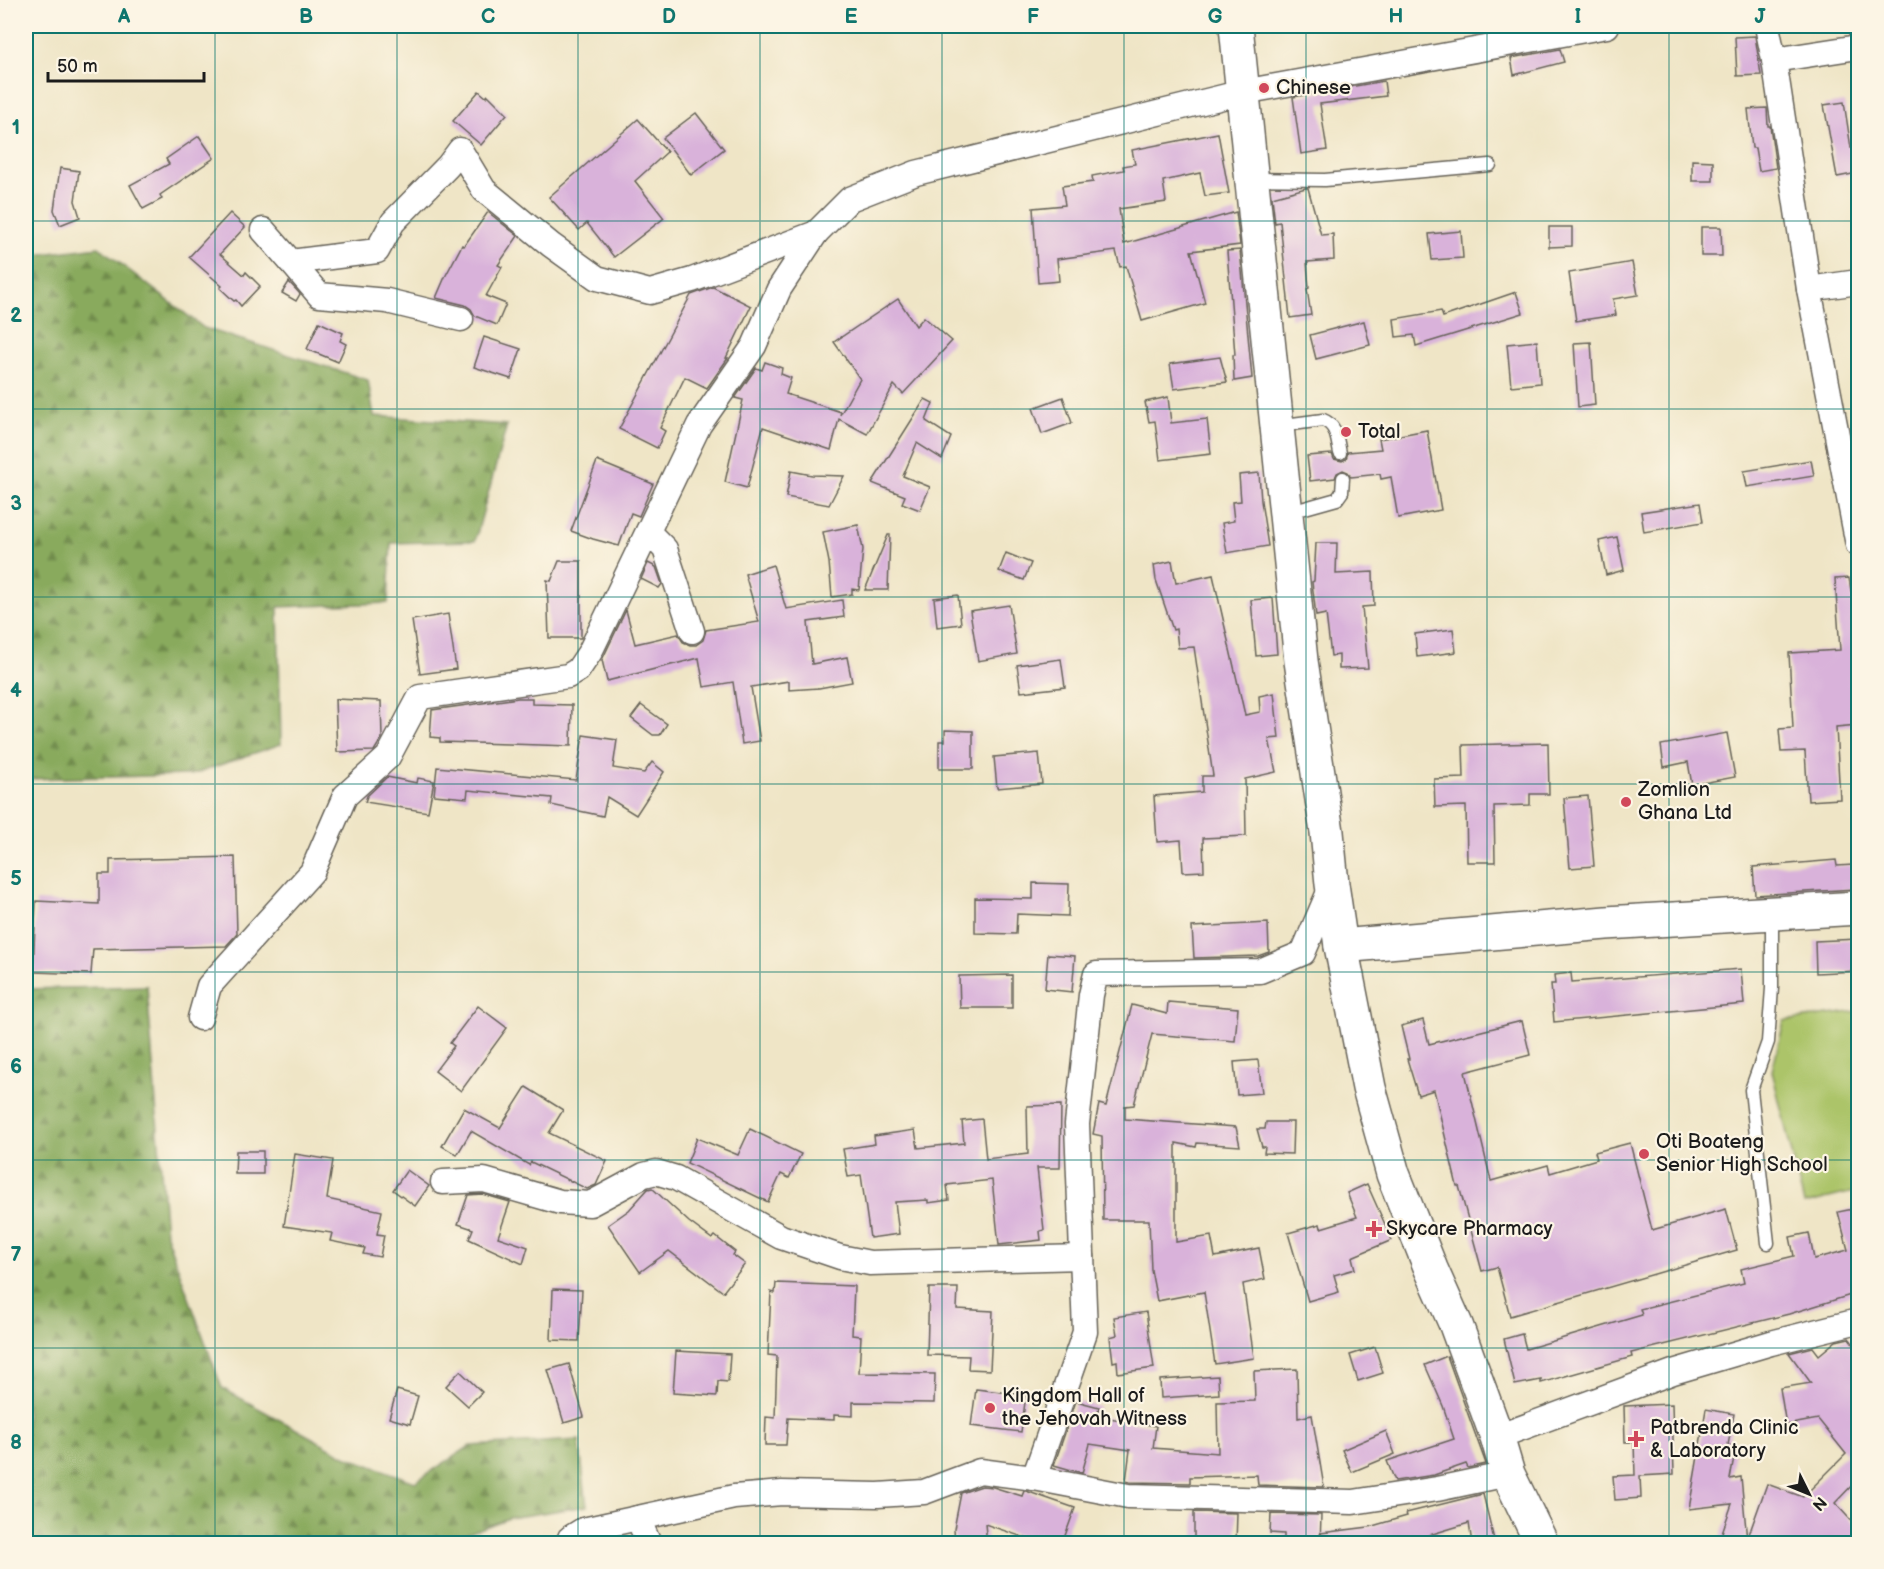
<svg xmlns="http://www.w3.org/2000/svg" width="1884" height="1569" font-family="'Balsamiq Sans',sans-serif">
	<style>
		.forest { fill: url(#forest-firs); stroke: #52633c; stroke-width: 1.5 }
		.park { fill: #acc469; stroke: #647042; stroke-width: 1.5 }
		.building { fill: #d9b2da }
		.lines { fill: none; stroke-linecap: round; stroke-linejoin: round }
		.service-casing { stroke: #666258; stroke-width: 15 }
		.minor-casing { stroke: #666258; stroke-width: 27 }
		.primary-casing { stroke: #666258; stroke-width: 36 }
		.service { stroke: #fff; stroke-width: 12 }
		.minor { stroke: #fff; stroke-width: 24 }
		.primary { stroke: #fff; stroke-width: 33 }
		.grid { fill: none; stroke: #0f766e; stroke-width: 1.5; stroke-opacity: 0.55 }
		.poi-dot { fill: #d1495b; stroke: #fcf5e5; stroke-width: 2 }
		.labels { text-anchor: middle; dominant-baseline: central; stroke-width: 4.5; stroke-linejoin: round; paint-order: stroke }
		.poi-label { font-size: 20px; fill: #1c1c1c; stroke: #fcf5e5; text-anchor: start }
		.neatline { fill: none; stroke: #0f766e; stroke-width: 2 }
		.grid-label { font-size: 20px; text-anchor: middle; font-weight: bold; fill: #0f766e }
	</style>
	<defs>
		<pattern id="forest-firs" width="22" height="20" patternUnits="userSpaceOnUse" patternTransform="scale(1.5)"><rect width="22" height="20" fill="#89aa5d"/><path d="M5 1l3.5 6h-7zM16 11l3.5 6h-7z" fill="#6f8a4c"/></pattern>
	</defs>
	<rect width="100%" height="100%" fill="#fcf5e5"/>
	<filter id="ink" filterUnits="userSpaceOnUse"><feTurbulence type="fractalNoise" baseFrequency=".0167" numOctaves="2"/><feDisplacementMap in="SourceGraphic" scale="12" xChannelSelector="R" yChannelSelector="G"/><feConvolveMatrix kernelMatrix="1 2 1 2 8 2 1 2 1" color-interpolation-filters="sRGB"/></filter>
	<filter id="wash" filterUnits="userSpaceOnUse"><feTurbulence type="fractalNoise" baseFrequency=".008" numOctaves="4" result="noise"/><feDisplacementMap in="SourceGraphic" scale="24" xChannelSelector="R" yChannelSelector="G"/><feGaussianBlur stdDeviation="1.35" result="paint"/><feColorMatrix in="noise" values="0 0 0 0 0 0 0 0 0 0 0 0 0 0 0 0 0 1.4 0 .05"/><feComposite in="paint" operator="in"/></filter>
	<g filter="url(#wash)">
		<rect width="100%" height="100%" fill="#efe5c6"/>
		<!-- forest -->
		<g class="forest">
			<polygon points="99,247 204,328 368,380 374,416 507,425 475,541 391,543 388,603 278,607 281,744 191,775 26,779 26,256"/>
			<polygon points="147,986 166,1235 222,1388 345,1456 415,1482 470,1446 579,1440 587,1506 509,1518 442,1543 26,1543 26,989"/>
		</g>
		<!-- park -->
		<polygon class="park" points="1858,1011 1858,1191 1804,1204 1772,1071 1784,1021"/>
		<g id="blocks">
			<!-- building -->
			<g class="building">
				<polygon points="1755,36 1761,75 1737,76 1735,37"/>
				<polygon points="1560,49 1564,62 1514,75 1511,58"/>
				<polygon points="1384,81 1386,96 1320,104 1327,150 1301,154 1293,97"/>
				<polygon points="479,91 486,97 488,95 507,114 481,145 453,121"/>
				<polygon points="1844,102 1851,148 1858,146 1858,173 1837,177 1824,105"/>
				<polygon points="1767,108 1768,126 1770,126 1776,168 1759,171 1755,148 1752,148 1748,109"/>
				<polygon points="696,113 724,149 691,175 663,138"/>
				<polygon points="638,119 667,152 635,181 664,218 614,257 587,223 579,230 549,197"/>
				<polygon points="1218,133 1229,193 1205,196 1200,173 1163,181 1166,202 1119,209 1124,244 1236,212 1240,245 1191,251 1205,303 1142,321 1126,266 1120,267 1116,251 1057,259 1059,281 1038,283 1033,208 1065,205 1062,186 1093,182 1092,176 1124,170 1123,166 1135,164 1132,150"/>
				<polygon points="199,136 214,158 160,195 162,199 143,209 130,185 169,164 166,159"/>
				<polygon points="1692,160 1713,161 1713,181 1692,181"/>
				<polygon points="60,168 79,171 75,201 80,217 60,225 54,210"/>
				<polygon points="1306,188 1308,188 1321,235 1333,234 1334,260 1307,262 1309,288 1307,289 1311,315 1290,318 1280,222 1275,223 1272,197"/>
				<polygon points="488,212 518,236 498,265 502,267 486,296 506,304 497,325 475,316 471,309 465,305 436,298 445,277 462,245 464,246"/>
				<polygon points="230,213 245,227 220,254 244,275 246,272 260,286 241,306 236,300 234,301 220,288 222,286 189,257"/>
				<polygon points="1549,227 1572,227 1572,246 1549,247"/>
				<polygon points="1701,227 1721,227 1722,256 1701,256"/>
				<polygon points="1461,231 1463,258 1432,260 1429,234"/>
				<polygon points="1240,250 1252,378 1234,381 1233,355 1235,355 1227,251"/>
				<polygon points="1632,262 1638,295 1613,299 1616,315 1576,321 1569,273"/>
				<polygon points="289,282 300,294 296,301 282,293"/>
				<polygon points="713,287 751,306 726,358 728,358 707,388 685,377 660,428 665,431 657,448 619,429 691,295"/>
				<polygon points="1516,292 1523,313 1416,346 1414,335 1396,337 1394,319 1441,311 1443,317"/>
				<polygon points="898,299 916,326 924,317 952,341 903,394 894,385 867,434 839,419 831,450 763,427 747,488 725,482 743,400 735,398 756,368 762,370 765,362 782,368 781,374 791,378 786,394 841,412 840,415 860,379 834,342"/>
				<polygon points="1364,321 1370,345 1316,359 1310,335"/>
				<polygon points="319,322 343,333 340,341 346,344 338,362 307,349"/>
				<polygon points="484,337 521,349 511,379 474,367"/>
				<polygon points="1537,341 1540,383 1511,386 1507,344"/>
				<polygon points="1591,342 1595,405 1578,407 1574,343"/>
				<polygon points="1220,357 1227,382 1174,389 1170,364"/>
				<polygon points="1063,397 1072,423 1042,434 1033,408"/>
				<polygon points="1168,397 1171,423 1207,419 1211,454 1160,460 1155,421 1149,422 1145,402"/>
				<polygon points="925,399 933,403 926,421 951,437 942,459 917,443 903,476 930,487 920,510 902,503 905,496 872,483"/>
				<polygon points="1427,430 1441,510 1398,518 1391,477 1381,479 1380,474 1351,477 1348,472 1343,470 1337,473 1335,478 1310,481 1307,456 1332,454 1334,459 1342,461 1346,459 1348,452 1381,449 1379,439"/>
				<polygon points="1811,460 1814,476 1747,487 1744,471"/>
				<polygon points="597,461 653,484 639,516 631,513 619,546 593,539 571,531"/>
				<polygon points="791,471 812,475 844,476 829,505 786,497"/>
				<polygon points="1259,473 1261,501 1268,546 1227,553 1222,523 1234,521 1232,502 1241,501 1239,475"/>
				<polygon points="1700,503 1703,522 1644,532 1641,512"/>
				<polygon points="858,525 863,549 859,590 852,589 852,594 832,597 829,562 823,532"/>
				<polygon points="888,535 890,535 888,590 865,590"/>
				<polygon points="1617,537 1624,570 1606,575 1599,541"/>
				<polygon points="1316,543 1337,543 1336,574 1373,572 1374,606 1362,607 1368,668 1339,669 1339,655 1331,656 1326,614 1316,616 1312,582 1314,581"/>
				<polygon points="1006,553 1031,563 1024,580 999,571"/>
				<polygon points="559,561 581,561 581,638 549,638 547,580 551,581"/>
				<polygon points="1172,561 1176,583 1213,575 1245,715 1260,712 1259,696 1274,693 1279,738 1269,739 1276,772 1245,779 1246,836 1203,838 1204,871 1183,872 1181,840 1157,842 1154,796 1202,792 1202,776 1213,776 1194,647 1178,648 1176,629 1173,630 1156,580 1154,565"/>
				<polygon points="648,563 656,567 662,584 659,588 641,579"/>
				<polygon points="773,565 786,609 842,600 844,617 808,622 812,664 847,657 852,682 819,688 789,690 789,681 751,687 760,741 742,744 733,682 704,687 699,658 607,681 602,660 626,610 635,644 678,634 683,642 690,645 696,645 703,640 706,630 759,622 745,574"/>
				<polygon points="1849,578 1851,591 1853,591 1857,652 1858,725 1836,727 1840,799 1808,801 1805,751 1781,752 1779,729 1793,728 1789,653 1840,650 1835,579"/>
				<polygon points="958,595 961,624 937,627 934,598"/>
				<polygon points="1273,598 1277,654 1256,656 1251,600"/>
				<polygon points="1009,605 1017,654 978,661 970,611"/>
				<polygon points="448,614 456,669 420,674 412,620"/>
				<polygon points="1453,629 1456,652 1417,657 1415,634"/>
				<polygon points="1061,659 1065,687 1021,692 1017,665"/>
				<polygon points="518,698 532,698 532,704 572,705 571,746 440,742 440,738 430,737 432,710"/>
				<polygon points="335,699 381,701 382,738 374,751 337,752"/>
				<polygon points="641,705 667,724 660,735 653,735 631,718"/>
				<polygon points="945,730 973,731 973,769 939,769 939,741 945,741"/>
				<polygon points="1727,733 1735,777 1692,785 1688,762 1664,767 1661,745"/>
				<polygon points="583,735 617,740 613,768 644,773 652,762 664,772 636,815 607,797 603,816 551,805 552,798 468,790 467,798 434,795 437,767 576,780"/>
				<polygon points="1548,743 1549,794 1530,794 1530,805 1494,806 1495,862 1467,862 1466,806 1435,807 1434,779 1464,778 1463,745"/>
				<polygon points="1039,753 1042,784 997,788 994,757"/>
				<polygon points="387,777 417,783 418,778 434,781 428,812 365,802 367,796"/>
				<polygon points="1588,796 1594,866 1570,868 1564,798"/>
				<polygon points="235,857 237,934 226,946 93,949 91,974 33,972 36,901 99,904 99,874 110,874 110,860"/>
				<polygon points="1836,860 1837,866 1853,865 1855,889 1755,895 1753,867"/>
				<polygon points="1033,883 1069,884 1068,916 1017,914 1016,934 975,933 975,898 1033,899"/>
				<polygon points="1268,923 1269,952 1258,956 1194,958 1192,927"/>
				<polygon points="1858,939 1858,971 1816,973 1815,941"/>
				<polygon points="1048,954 1075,956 1072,992 1045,989"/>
				<polygon points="1741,969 1744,1004 1554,1022 1551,984 1555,984 1554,975 1571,973 1572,982"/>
				<polygon points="1012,975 1012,1008 960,1008 959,976"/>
				<polygon points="1168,1002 1238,1008 1235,1041 1152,1034 1134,1105 1125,1106 1125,1119 1236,1127 1240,1146 1197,1143 1196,1147 1176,1143 1176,1242 1211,1236 1215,1257 1259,1248 1265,1279 1243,1284 1254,1358 1215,1364 1204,1292 1157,1301 1151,1270 1149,1220 1103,1220 1102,1136 1093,1134 1099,1104 1106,1106 1132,1005 1167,1014"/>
				<polygon points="478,1006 507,1028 461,1091 435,1071 454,1046 450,1043"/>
				<polygon points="1423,1020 1429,1044 1522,1021 1530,1055 1465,1072 1491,1181 1548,1165 1550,1173 1597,1159 1595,1152 1630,1143 1652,1230 1726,1209 1737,1250 1510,1316 1497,1267 1482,1271 1459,1186 1457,1186 1434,1090 1418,1095 1407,1059 1409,1059 1401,1026"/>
				<polygon points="1258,1060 1262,1093 1237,1095 1234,1062"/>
				<polygon points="526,1087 563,1110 549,1133 607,1161 596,1185 587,1189 531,1162 529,1165 471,1131 457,1155 442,1146 464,1108 500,1128"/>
				<polygon points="1061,1105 1060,1168 1037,1168 1044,1230 1040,1231 1041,1240 999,1245 992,1180 947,1185 949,1200 928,1203 928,1200 895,1202 899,1234 870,1238 861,1175 848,1177 843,1149 875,1144 874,1136 915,1130 918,1148 964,1143 962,1121 982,1119 986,1159 1028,1154 1027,1106"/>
				<polygon points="1266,1122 1293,1122 1292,1154 1264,1153 1265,1147 1262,1147 1257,1129 1265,1129"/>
				<polygon points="750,1129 801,1154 789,1178 781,1174 768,1202 687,1163 697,1138 738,1155"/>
				<polygon points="236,1151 263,1151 263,1174 235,1174"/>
				<polygon points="295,1154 333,1160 327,1199 382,1211 377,1234 384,1235 380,1257 363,1254 365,1248 330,1241 332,1233 284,1226"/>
				<polygon points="407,1170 429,1186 415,1206 393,1190"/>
				<polygon points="1367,1184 1392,1240 1352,1257 1355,1269 1334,1275 1339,1292 1308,1301 1288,1233 1320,1224 1321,1228 1357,1217 1347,1193"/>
				<polygon points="652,1188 689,1222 712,1239 715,1236 735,1252 733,1255 745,1264 723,1292 669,1251 640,1272 608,1225 629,1210 648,1189"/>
				<polygon points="482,1194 510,1202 498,1237 528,1247 523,1264 469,1239 473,1229 458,1224 468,1195"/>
				<polygon points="1858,1208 1858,1285 1852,1287 1854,1294 1789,1314 1631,1353 1632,1357 1541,1383 1541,1380 1515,1385 1504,1339 1522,1334 1526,1349 1642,1315 1640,1309 1744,1283 1741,1269 1794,1256 1790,1237 1809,1233 1814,1259 1848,1250 1838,1212"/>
				<polygon points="776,1283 854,1286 852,1335 861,1336 859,1373 935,1374 934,1403 853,1402 853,1416 834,1415 834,1420 788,1418 786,1445 765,1445 766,1417 775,1418 777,1356 768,1355 771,1292 775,1293"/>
				<polygon points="929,1288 958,1288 957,1309 993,1311 990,1370 968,1369 969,1356 927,1355"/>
				<polygon points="553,1289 582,1290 579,1341 551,1340"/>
				<polygon points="1146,1312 1154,1368 1118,1373 1117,1361 1113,1362 1110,1337 1117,1335 1114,1317"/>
				<polygon points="1849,1338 1858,1350 1858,1479 1835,1503 1858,1528 1858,1544 1718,1544 1732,1504 1689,1509 1706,1409 1734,1414 1728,1445 1736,1446 1730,1479 1741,1477 1747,1540 1767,1484 1803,1497 1846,1454 1818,1419 1786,1425 1780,1388 1811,1383 1789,1353 1813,1347 1819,1355 1836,1341"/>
				<polygon points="1375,1347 1383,1373 1358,1381 1350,1355"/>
				<polygon points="676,1351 730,1354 728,1382 718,1381 717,1396 673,1393"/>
				<polygon points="1447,1356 1486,1464 1468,1468 1466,1464 1434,1475 1395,1481 1387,1461 1454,1439 1443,1406 1425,1365"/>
				<polygon points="569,1364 584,1417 564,1423 548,1370"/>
				<polygon points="1297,1369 1298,1418 1312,1415 1324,1487 1258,1485 1257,1475 1190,1477 1190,1483 1130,1482 1126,1481 1130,1450 1090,1444 1082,1473 1054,1465 1076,1401 1099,1407 1097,1416 1156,1426 1153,1448 1218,1453 1217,1402 1255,1401 1254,1371"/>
				<polygon points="460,1371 482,1392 468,1406 446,1386"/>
				<polygon points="1218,1376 1219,1394 1161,1398 1160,1380"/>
				<polygon points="976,1389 1026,1395 1021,1432 971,1426"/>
				<polygon points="397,1390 418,1396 410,1424 389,1418"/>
				<polygon points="1672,1404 1674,1474 1640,1476 1641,1498 1615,1500 1613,1476 1635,1475 1634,1442 1625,1442 1624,1406"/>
				<polygon points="1386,1431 1395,1454 1352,1472 1342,1450"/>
				<polygon points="982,1486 993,1487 1022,1496 1024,1491 1026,1491 1075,1508 1062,1544 1043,1544 985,1524 987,1544 955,1544 954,1529 961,1493"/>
				<polygon points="1483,1494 1495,1544 1472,1544 1469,1523 1416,1539 1418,1544 1322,1544 1321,1533 1369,1527 1407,1516 1406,1513"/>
				<polygon points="1194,1512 1237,1513 1236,1544 1194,1544"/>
				<polygon points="1271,1514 1321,1515 1320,1544 1284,1544 1284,1534 1270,1533"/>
			</g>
		</g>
	</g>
	<g filter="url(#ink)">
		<use href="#blocks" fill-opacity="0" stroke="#666258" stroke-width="1.5"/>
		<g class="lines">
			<defs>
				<g id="service">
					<polyline points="1253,179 1325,180 1490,165"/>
					<path d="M1277,426L1323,420C1337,425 1337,440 1340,453"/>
					<polyline points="1287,513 1337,499 1342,492 1343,478"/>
					<polyline points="1768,1243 1751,1090 1768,1042 1772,988 1772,914"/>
				</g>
				<g id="minor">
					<polyline points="1767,26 1774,60 1809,289 1858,545"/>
					<polyline points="1774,60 1858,47"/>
					<polyline points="263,230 291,262 377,251 393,222 448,166 460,150 484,190 551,245 597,278 650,292 692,280 816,233"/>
					<polyline points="291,262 319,295 387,301 461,319"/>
					<polyline points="1809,289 1858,282"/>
					<polyline points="648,532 665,549 692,631"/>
					<polyline points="200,1018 209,986 312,872 345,796 388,757 420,697 568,676 578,670 590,652 699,425 754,346 779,289 816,233 850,199 916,173 1243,92 1607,26"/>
					<polyline points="443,1182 484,1180 560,1202 590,1204 644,1175 656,1172 676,1178 781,1237 840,1257 870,1263 1082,1257"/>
					<polyline points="1497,1437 1673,1372 1771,1343 1858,1321"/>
					<polyline points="1034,1478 1085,1332 1077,1124 1091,995 1096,974 1260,971 1303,953 1332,885"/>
					<polyline points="638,1518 649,1544"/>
					<polyline points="568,1544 570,1538 583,1530 734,1497 782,1493 878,1495 924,1492 980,1471 1034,1478 1128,1496 1353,1502 1437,1489 1508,1474"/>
				</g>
				<g id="primary">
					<polyline points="1236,26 1301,661 1327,832 1332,884 1341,946 1369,1088 1393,1174 1431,1269 1456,1325 1497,1437 1508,1474 1542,1544"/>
					<polyline points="1341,946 1606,923 1858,908"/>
				</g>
			</defs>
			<!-- service casing -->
			<use href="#service" class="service-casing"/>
			<!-- minor casing -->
			<use href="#minor" class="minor-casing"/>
			<!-- primary casing -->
			<use href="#primary" class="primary-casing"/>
			<!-- service -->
			<use href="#service" class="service"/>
			<!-- minor -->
			<use href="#minor" class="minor"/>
			<!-- primary -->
			<use href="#primary" class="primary"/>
		</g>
	</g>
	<!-- grid -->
	<path class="grid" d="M215,26V1544M397,26V1544M578,26V1544M760,26V1544M942,26V1544M1124,26V1544M1306,26V1544M1487,26V1544M1669,26V1544M26,221H1858M26,409H1858M26,597H1858M26,784H1858M26,972H1858M26,1160H1858M26,1348H1858"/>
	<!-- markers -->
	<g class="poi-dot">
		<circle cx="1264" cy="88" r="6"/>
		<circle cx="1346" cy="432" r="6"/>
		<circle cx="1626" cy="802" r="6"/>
		<circle cx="1644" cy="1154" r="6"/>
		<path d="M1371 1220h6v6h6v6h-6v6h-6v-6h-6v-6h6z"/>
		<circle cx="990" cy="1408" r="6"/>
		<path d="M1633 1430h6v6h6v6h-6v6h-6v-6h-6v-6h6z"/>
	</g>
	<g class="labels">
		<!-- poi labels -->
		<g class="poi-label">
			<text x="1276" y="88">Chinese</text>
			<text x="1358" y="432">Total</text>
			<text x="1638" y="790">Zomlion<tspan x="1638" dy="23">Ghana Ltd</tspan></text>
			<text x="1656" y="1142">Oti Boateng<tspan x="1656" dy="23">Senior High School</tspan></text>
			<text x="1386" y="1229">Skycare Pharmacy</text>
			<text x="1002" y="1396">Kingdom Hall of<tspan x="1002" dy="23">the Jehovah Witness</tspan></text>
			<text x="1650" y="1428">Patbrenda Clinic<tspan x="1650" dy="23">&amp; Laboratory</tspan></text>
		</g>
	</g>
	<!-- margin -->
	<rect width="1884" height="1569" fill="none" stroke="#fcf5e5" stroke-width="66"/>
	<!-- north arrow -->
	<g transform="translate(1809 1494) rotate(133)" stroke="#fcf5e5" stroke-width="4.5" paint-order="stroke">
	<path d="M0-4.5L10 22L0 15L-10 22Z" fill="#1c1c1c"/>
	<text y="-9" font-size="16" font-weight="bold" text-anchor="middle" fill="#1c1c1c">N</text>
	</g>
	<!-- scale -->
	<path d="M48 72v9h156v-9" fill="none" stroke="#1c1c1c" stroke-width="3"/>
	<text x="57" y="72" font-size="18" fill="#1c1c1c" stroke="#fcf5e5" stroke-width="4.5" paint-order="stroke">50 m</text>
	<rect x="33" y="33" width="1818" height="1503" class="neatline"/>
	<g class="grid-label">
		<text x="124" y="23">A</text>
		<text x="306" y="23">B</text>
		<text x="488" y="23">C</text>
		<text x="669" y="23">D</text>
		<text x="851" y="23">E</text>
		<text x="1033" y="23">F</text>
		<text x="1215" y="23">G</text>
		<text x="1396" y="23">H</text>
		<text x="1578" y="23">I</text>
		<text x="1760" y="23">J</text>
		<text x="16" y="134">1</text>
		<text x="16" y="322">2</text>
		<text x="16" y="510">3</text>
		<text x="16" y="697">4</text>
		<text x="16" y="885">5</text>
		<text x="16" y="1073">6</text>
		<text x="16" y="1261">7</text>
		<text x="16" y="1449">8</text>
	</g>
</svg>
